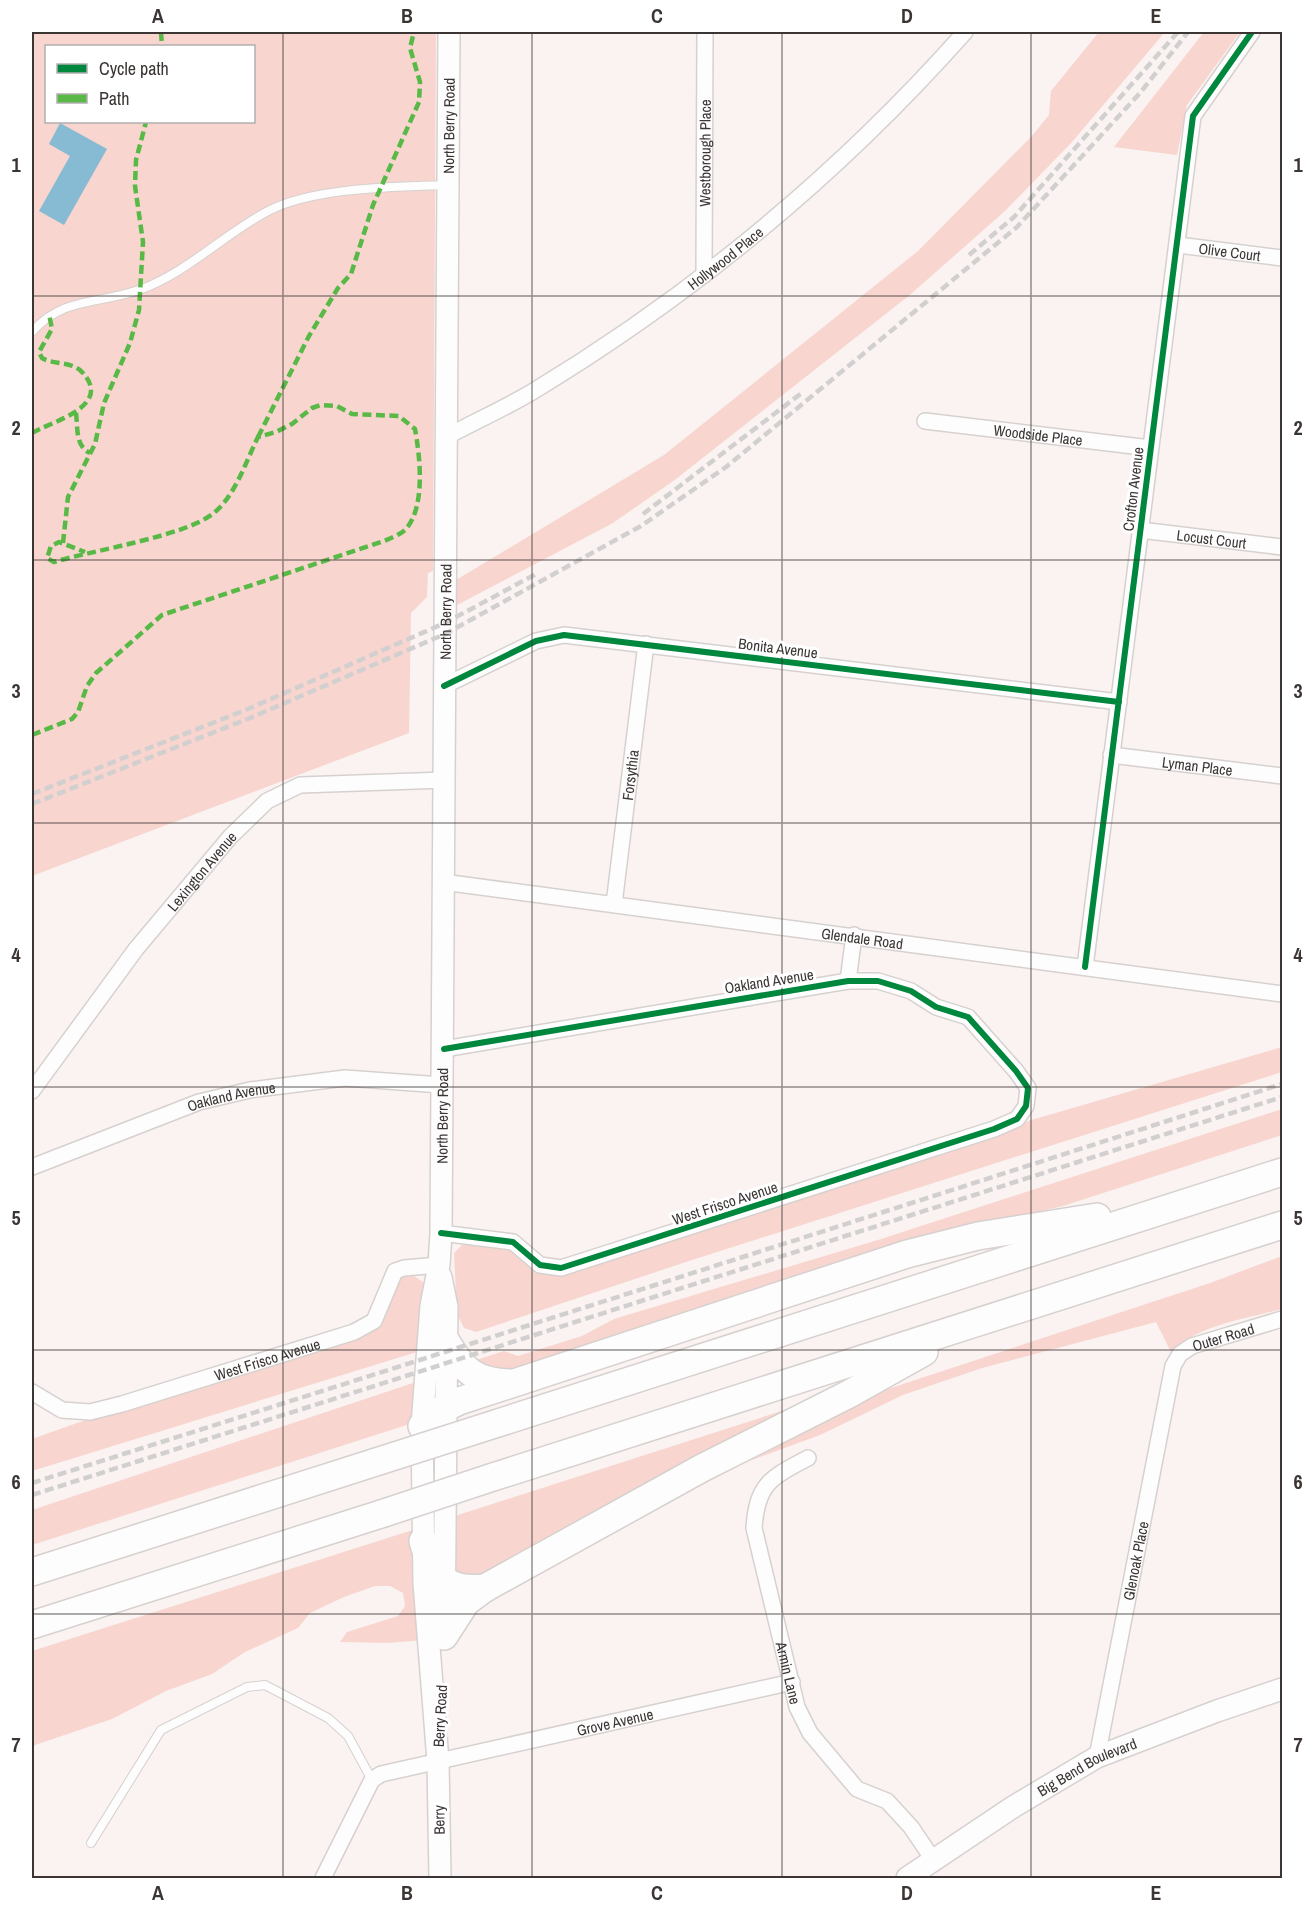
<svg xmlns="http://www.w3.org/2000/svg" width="1314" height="1910" font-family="'Archivo Narrow',sans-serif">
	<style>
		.green { fill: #f8d5ce; fill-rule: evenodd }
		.water { fill: #87bad3 }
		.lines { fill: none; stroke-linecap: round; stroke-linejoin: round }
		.service-casing { stroke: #d6d1cf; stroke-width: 10 }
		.minor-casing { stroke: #d6d1cf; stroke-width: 18 }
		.secondary-casing { stroke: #d6d1cf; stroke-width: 24 }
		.motorway-casing { stroke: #d6d1cf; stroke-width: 30 }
		.service { stroke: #fefdfd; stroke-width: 8 }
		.minor { stroke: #fefdfd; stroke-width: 15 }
		.secondary { stroke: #fefdfd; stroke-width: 21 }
		.motorway { stroke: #fefdfd; stroke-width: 27 }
		.rail { stroke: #d1cfcf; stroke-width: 4.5; stroke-dasharray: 9 4.5; stroke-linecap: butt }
		.motorway-bridge-casing { stroke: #d6d1cf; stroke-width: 30; stroke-linecap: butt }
		.motorway-bridge { stroke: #fefdfd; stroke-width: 27 }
		.quiet { stroke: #58b947; stroke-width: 4.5; stroke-dasharray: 9 4.5; stroke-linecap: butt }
		.cycleway-casing { stroke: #fff; stroke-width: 10 }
		.cycleway { stroke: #00873e; stroke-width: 6 }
		.grid { fill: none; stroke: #3b3534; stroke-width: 1.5; stroke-opacity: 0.55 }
		.labels { text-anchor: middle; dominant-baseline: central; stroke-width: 6; stroke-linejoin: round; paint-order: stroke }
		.street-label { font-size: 15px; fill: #3b3534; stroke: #fff }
		.neatline { fill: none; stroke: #3b3534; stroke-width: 2 }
		.grid-label { font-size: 20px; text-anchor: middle; font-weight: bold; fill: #3b3534 }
	</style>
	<rect width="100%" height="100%" fill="#faf3f1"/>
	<!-- green -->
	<g class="green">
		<path d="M32,32H436L433,571L428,573L427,597L411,613L409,733L32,876ZM46,46H254V122H46Z"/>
		<polygon points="1099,32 1165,32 1072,142 1005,211 911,294 676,479 613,523 457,605 456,580 664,455 918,251 1031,137 1049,115 1051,91"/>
		<polygon points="1204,32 1240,32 1187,105 1177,155 1114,147"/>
		<polygon points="1282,1047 1282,1072 695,1259 476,1332 464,1328 457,1314 454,1253 462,1245 481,1243 505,1246 537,1272 564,1275 1002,1135 1028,1121"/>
		<polygon points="1282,1109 1282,1135 1063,1206 1019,1216 516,1370 501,1372 473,1361 504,1351 518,1356 582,1336 614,1319 878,1240"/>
		<path d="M1282,1256V1309C1246,1319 1198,1325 1171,1352L1156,1322L982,1368L903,1395L820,1435L727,1469L852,1403L891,1388L1210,1283Z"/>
		<path d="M414,1276L423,1282L426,1290L420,1351L32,1471V1439L77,1423L367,1335C389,1317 386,1297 401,1277Z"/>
		<polygon points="416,1382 413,1423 32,1545 32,1510"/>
		<polygon points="791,1408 792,1413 474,1582 452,1572 452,1517"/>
		<polygon points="416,1529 425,1640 387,1643 340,1642 347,1632 398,1616 405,1606 403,1593 390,1586 375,1586 344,1597 310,1613 298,1628 245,1652 212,1674 166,1691 112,1719 32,1746 32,1651"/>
	</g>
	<!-- water -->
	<polygon class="water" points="60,123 107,149 64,225 39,211 70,156 49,144"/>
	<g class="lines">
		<defs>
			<g id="service">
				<path d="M32,332C62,297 99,304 139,290C187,273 224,234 268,211C314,187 396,187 448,185"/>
				<polyline points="91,1843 161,1730 247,1687 265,1685 328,1718 348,1736 372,1780"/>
			</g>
			<g id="minor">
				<path id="s1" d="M1178,245L1282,258"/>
				<path id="s2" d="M704,275L705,32"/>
				<path id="s3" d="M925,421L1150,448"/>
				<path id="s4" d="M448,436C476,421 505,408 532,392C694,294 840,173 965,32"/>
				<path id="s5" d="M1140,530L1282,547"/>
				<polyline points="444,686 536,641 564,635 1119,702"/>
				<path id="s6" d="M1111,755L1282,776"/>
				<path id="s7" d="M443,882L1282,994"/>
				<path id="s8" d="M614,904L646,644"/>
				<polyline points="1085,967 1193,116 1252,32"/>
				<polyline points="848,981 854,935"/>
				<path id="s9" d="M32,1091L136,949L230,837L267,801L300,785L445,780"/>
				<path id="s10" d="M32,1167L199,1102L250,1090L345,1078L441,1085"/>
				<polyline points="441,1233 513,1242 540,1265 561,1268 994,1129 1017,1119 1026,1106 1028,1088 1016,1071 968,1017 936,1007 911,991 878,981 848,981 444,1049"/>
				<path id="s11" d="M32,1392L62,1410L90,1412L122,1404L354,1332L374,1321L395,1271L404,1268L439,1265"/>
				<path id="s12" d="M808,1458C770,1478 757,1484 754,1528L797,1707L810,1733L857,1789L887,1801L911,1827L934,1861"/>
				<path id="s13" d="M1097,1757L1173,1366L1180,1354L1192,1346L1282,1319"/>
				<path id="s14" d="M323,1878L372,1780L381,1774L792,1682"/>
			</g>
			<g id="secondary">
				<polyline points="441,1277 447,1307 444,1638"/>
				<path id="s15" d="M440,1878L438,1761L424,1583L422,1426L431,1306L439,1265L441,1233L449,32"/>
				<path id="s16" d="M907,1878L1013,1807L1097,1757L1217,1711L1282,1689"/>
			</g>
			<g id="motorway">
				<path d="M447,1343C463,1371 476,1382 510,1383"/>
				<polyline points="498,1423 1282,1172"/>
				<polyline points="422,1426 433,1414 459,1401 907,1254 978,1236 1097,1217"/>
				<polyline points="493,1477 1282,1225"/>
				<path d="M423,1541C432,1576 447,1592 485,1588"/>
				<polyline points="32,1572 376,1462"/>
				<polyline points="32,1625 381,1514"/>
				<polyline points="444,1636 466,1602 485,1588 702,1468 849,1394 924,1352"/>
			</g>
		</defs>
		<!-- service casing -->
		<use href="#service" class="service-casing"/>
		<!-- minor casing -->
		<use href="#minor" class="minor-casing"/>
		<!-- secondary casing -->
		<use href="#secondary" class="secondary-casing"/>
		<!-- motorway casing -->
		<use href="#motorway" class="motorway-casing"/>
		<!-- service -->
		<use href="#service" class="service"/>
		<!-- minor -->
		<use href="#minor" class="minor"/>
		<!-- secondary -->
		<use href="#secondary" class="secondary"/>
		<!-- motorway -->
		<use href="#motorway" class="motorway"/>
		<!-- rail -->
		<g class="rail">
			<polyline points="969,255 1014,217 1178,32"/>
			<polyline points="643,514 803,392"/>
			<polyline points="32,794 248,709 445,623 536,574"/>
			<polyline points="32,804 250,718 445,634 641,526 726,467 1017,227 1140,93 1188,32"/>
			<path d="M32,1483C449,1351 866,1218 1282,1084"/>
			<polyline points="32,1495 1282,1097"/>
		</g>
		<defs>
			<g id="motorway-bridge">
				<polyline points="376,1462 498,1423"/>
				<polyline points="381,1514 493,1477"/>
			</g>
		</defs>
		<!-- motorway-bridge casing -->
		<use href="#motorway-bridge" class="motorway-bridge-casing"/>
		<!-- motorway-bridge -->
		<use href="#motorway-bridge" class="motorway-bridge"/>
		<!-- quiet -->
		<g class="quiet">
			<polyline points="161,32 162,46"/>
			<path d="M76,413C78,428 75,446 90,453"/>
			<path d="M32,433C50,422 116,406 81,371C70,361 54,365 42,358L39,352L52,329L49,314"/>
			<polyline points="258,437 309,336 338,288 351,274 373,205 419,102 420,82 410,48 414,32"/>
			<polyline points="63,543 68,497 95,444 104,403 130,343 139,310 143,242 135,186 136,160 146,122"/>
			<path d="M32,735L72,719L78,712L87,686L96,673L162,615L384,541C391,538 399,535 405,530C426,508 420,456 415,429L399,416L352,414L337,406L321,405L312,408L292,424L276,432L258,437C246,461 236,494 215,512C188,536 93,550 54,562L47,558L51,546L59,542L85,552"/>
		</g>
		<defs>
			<g id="cycleway">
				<polyline points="444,686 536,641 564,635 1119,702"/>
				<polyline points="1085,967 1193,116 1252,32"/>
				<polyline points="441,1233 513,1242 540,1265 561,1268 994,1129 1017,1119 1026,1106 1028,1088 1016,1071 968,1017 936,1007 911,991 878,981 848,981 444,1049"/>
			</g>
		</defs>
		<!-- cycleway casing -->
		<use href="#cycleway" class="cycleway-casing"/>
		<!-- cycleway -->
		<use href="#cycleway" class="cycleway"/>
	</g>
	<!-- grid -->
	<path class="grid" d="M283,32V1878M532,32V1878M782,32V1878M1031,32V1878M32,296H1282M32,560H1282M32,823H1282M32,1087H1282M32,1350H1282M32,1614H1282"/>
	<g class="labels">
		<!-- street labels -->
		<g class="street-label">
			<text stroke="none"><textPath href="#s15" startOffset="1754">North Berry Road</textPath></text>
			<text stroke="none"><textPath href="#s2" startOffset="122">Westborough Place</textPath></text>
			<text stroke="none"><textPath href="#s1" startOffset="52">Olive Court</textPath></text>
			<text stroke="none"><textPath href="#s4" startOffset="330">Hollywood Place</textPath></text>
			<text stroke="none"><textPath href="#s3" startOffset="114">Woodside Place</textPath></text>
			<text transform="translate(1133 489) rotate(-83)">Crofton Avenue</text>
			<text stroke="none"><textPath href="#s5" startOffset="72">Locust Court</textPath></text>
			<text stroke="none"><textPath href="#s15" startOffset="1268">North Berry Road</textPath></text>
			<text transform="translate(778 648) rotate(7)">Bonita Avenue</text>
			<text stroke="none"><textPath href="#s6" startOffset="87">Lyman Place</textPath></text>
			<text stroke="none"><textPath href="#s8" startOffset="130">Forsythia</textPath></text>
			<text stroke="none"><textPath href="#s9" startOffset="278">Lexington Avenue</textPath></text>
			<text stroke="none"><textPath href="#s7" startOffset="423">Glendale Road</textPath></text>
			<text transform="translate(769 981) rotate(-9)">Oakland Avenue</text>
			<text stroke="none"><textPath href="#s10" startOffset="212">Oakland Avenue</textPath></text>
			<text stroke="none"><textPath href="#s15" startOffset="764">North Berry Road</textPath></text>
			<text transform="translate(725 1203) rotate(-18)">West Frisco Avenue</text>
			<text stroke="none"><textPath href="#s13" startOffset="459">Outer Road</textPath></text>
			<text stroke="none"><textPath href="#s11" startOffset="248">West Frisco Avenue</textPath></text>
			<text stroke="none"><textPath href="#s13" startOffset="200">Glenoak Place</textPath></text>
			<text stroke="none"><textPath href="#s12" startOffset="244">Armin Lane</textPath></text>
			<text transform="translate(440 1716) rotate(-87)">Berry Road</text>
			<text stroke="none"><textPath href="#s14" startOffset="360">Grove Avenue</textPath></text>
			<text stroke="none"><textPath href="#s16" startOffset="212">Big Bend Boulevard</textPath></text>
			<text transform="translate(439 1820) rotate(-91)">Berry</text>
		</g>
	</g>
	<!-- border -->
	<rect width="1314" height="1910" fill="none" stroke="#ffffff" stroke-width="66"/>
	<!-- legend -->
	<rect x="45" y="45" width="210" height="78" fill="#ffffff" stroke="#b1aeae" stroke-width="1.5"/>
	<rect x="57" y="64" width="30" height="9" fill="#00873e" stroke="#b1aeae" stroke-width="1.5"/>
	<text x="99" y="75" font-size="18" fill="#3b3534">Cycle path</text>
	<rect x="57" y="94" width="30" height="9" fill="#58b947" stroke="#b1aeae" stroke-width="1.5"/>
	<text x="99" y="105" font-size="18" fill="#3b3534">Path</text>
	<rect x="33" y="33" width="1248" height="1844" class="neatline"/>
	<g class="grid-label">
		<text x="158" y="23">A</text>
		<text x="407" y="23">B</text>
		<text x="657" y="23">C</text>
		<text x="907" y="23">D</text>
		<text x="1156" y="23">E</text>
		<text x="16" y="172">1</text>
		<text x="1298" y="172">1</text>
		<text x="16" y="435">2</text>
		<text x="1298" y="435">2</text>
		<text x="16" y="698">3</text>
		<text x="1298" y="698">3</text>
		<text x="16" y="962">4</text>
		<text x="1298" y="962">4</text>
		<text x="16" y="1225">5</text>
		<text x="1298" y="1225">5</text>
		<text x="16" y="1489">6</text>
		<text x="1298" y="1489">6</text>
		<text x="16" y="1752">7</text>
		<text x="1298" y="1752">7</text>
		<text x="158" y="1900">A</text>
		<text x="407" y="1900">B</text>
		<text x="657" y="1900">C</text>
		<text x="907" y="1900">D</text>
		<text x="1156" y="1900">E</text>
	</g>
</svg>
